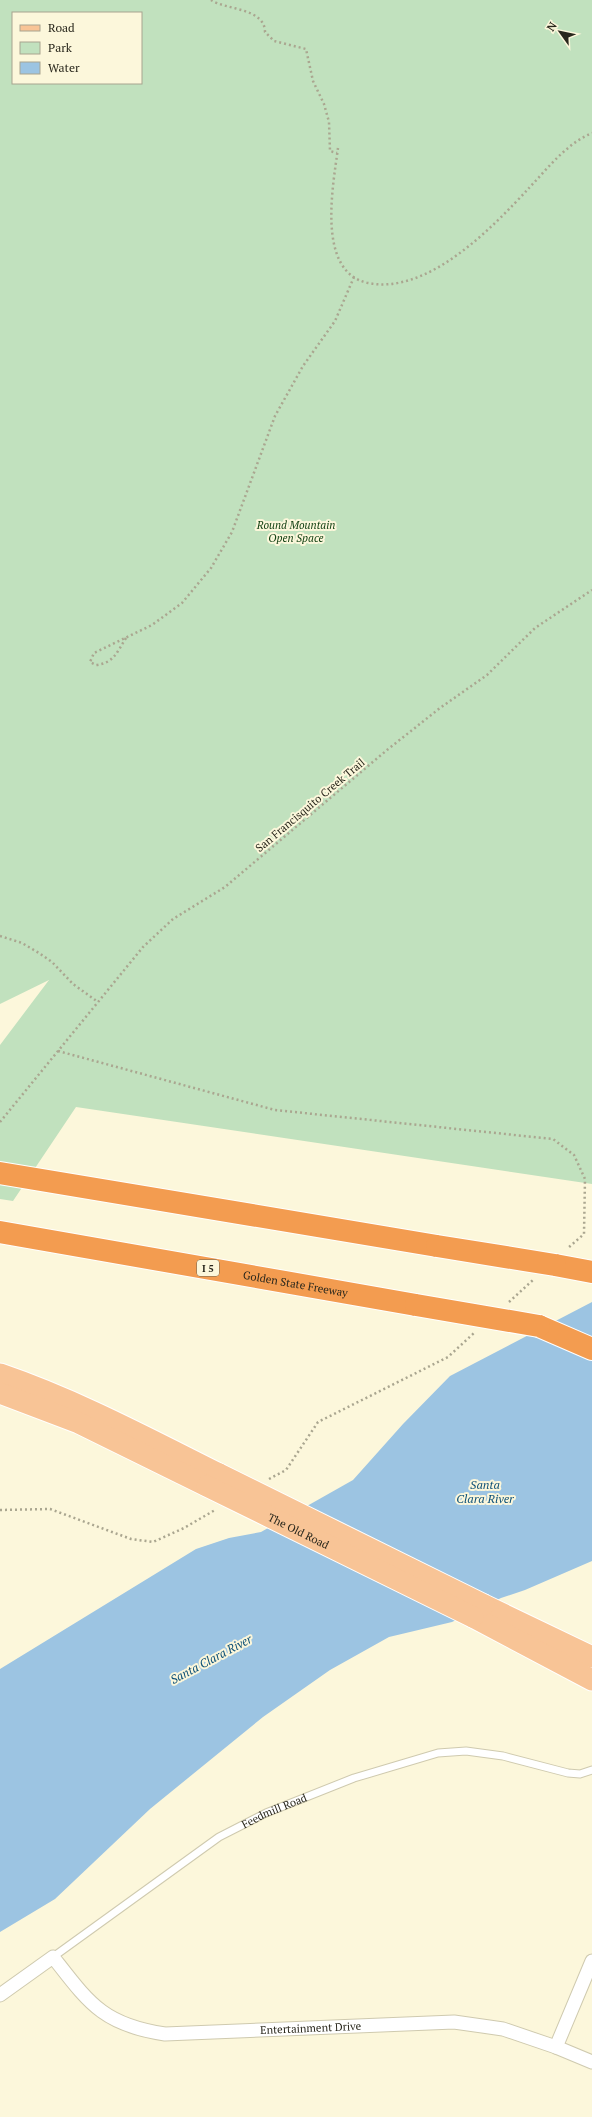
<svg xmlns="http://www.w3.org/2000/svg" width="592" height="2117" font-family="'PT Serif',serif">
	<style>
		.green { fill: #c1e1be; fill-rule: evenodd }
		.water { fill: #9cc4e2 }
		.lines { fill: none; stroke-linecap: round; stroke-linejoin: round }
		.service-casing { stroke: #cfcaaf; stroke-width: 9 }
		.minor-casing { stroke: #cfcaaf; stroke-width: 15 }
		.primary-casing { stroke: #fff; stroke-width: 23 }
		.motorway-casing { stroke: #fff; stroke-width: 24 }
		.path { stroke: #aaa690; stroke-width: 2.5; stroke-dasharray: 2 3; stroke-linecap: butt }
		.service { stroke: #fff; stroke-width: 7 }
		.minor { stroke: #fff; stroke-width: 13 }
		.primary { stroke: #f8c496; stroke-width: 21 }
		.motorway { stroke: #f39c50; stroke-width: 22 }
		.primary-bridge-casing { stroke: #fff; stroke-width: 23; stroke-linecap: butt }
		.motorway-bridge-casing { stroke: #fff; stroke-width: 24; stroke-linecap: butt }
		.primary-bridge { stroke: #f8c496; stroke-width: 21 }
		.motorway-bridge { stroke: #f39c50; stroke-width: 22 }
		.labels { text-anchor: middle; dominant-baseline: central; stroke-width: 4; stroke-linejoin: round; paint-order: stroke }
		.shield { fill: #fcf7db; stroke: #686555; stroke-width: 1 }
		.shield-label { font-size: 10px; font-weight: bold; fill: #29271c }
		.park-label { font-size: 11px; font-style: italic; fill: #124113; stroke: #fcf7db }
		.street-label { font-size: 11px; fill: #29271c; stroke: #fcf7db }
		.water-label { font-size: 12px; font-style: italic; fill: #0d5077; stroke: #fcf7db }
	</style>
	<rect width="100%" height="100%" fill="#fcf7db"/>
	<!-- green -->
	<path class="green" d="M0,0H592V1184L76,1107L13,1201L0,1199V1045L49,980L0,1004ZM13,13H141V83H13Z"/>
	<!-- water -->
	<polygon class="water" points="592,1302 592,1561 525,1590 501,1598 452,1622 389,1637 330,1670 263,1717 150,1809 55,1899 0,1932 0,1669 196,1549 229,1538 261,1532 353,1480 403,1424 450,1376"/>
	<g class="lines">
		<defs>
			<g id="service">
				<path id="s1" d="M53,1957L219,1837L266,1813L354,1778L438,1753L466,1751L503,1756L568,1773L580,1774L592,1770"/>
			</g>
			<g id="minor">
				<path id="s2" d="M0,1995L53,1957C89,2003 103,2025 165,2034L454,2022L503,2029L556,2047L592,2062"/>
				<polyline points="556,2047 592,1961"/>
			</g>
			<g id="primary">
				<path d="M0,1374C76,1400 147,1438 219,1474"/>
				<polyline points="0,1393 79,1423 207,1486"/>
				<polyline points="484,1605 592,1657"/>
				<polyline points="473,1617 592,1680"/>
			</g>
			<g id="motorway">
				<polyline points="0,1173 437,1246"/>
				<path id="s3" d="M0,1232L416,1305"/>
				<polyline points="555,1265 592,1272"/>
				<polyline points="539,1326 592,1349"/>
			</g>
		</defs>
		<!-- service casing -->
		<use href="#service" class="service-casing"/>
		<!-- minor casing -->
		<use href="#minor" class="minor-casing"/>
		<!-- primary casing -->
		<use href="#primary" class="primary-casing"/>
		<!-- motorway casing -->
		<use href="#motorway" class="motorway-casing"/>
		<!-- path -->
		<g class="path">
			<path d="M211,0C226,10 265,8 265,32L274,41L306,49L313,81L324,104L329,122L330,151L337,153"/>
			<path d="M338,148C333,186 316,272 368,283C428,295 492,228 529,188C548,168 566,144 592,133"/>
			<path d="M126,638C117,652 114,663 96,665L90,662L94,653L152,625L182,603L211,568L232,532L275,416L303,366L335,321L354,277"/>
			<polyline points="0,936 22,943 39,953 52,962 73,984 98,1002"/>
			<polyline points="58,1051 275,1110 553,1139 574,1155 585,1179 584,1234 568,1248"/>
			<polyline points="0,1122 143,947 173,919 225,887 387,750 440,708 487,675 535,628 592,590"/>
			<polyline points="509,1302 533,1280"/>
			<polyline points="269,1479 286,1470 318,1422 448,1357 474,1333"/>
			<polyline points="0,1510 50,1509 131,1539 153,1542 184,1528 215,1510"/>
		</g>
		<!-- service -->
		<use href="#service" class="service"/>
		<!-- minor -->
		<use href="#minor" class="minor"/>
		<!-- primary -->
		<use href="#primary" class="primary"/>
		<!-- motorway -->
		<use href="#motorway" class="motorway"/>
		<defs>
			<g id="primary-bridge">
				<polyline points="219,1474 484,1605"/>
				<path id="s4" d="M207,1486L473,1617"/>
			</g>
			<g id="motorway-bridge">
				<polyline points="437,1246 555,1265"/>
				<polyline points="416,1305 539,1326"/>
			</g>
		</defs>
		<!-- primary-bridge casing -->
		<use href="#primary-bridge" class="primary-bridge-casing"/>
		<!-- motorway-bridge casing -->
		<use href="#motorway-bridge" class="motorway-bridge-casing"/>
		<!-- primary-bridge -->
		<use href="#primary-bridge" class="primary-bridge"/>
		<!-- motorway-bridge -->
		<use href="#motorway-bridge" class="motorway-bridge"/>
	</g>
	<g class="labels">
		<!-- shield labels -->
		<rect class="shield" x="197" y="1260" width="22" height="16" rx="3"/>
		<g class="shield-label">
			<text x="208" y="1268">I 5</text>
		</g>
		<!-- park labels -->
		<g class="park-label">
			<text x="296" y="525">Round Mountain<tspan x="296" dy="13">Open Space</tspan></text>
		</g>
		<!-- street labels -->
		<g class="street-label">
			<text transform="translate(310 805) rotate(-40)">San Francisquito Creek Trail</text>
			<text stroke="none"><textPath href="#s3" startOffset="300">Golden State Freeway</textPath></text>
			<text stroke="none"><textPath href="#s4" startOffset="102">The Old Road</textPath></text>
			<text stroke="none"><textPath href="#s1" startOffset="266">Feedmill Road</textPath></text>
			<text stroke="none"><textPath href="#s2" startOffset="352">Entertainment Drive</textPath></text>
		</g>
		<!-- water labels -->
		<g class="water-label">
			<text x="485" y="1484">Santa<tspan x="485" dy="14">Clara River</tspan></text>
			<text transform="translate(211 1659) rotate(-28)">Santa Clara River</text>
		</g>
	</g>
	<!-- legend -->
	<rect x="12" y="12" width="130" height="72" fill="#fcf7db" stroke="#a8a48f"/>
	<rect x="20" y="25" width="20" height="6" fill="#f8c496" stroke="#a8a48f"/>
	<text x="48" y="32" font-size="12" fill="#29271c">Road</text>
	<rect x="20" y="42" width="20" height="12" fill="#c1e1be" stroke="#a8a48f"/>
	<text x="48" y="52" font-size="12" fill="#29271c">Park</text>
	<rect x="20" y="62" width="20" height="12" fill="#9cc4e2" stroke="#a8a48f"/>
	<text x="48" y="72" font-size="12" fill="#29271c">Water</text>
	<!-- north arrow -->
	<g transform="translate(560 32) rotate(303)" stroke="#fcf7db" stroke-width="3" paint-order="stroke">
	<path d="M0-3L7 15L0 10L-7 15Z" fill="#29271c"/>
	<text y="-6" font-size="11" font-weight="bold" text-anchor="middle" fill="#29271c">N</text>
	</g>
</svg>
